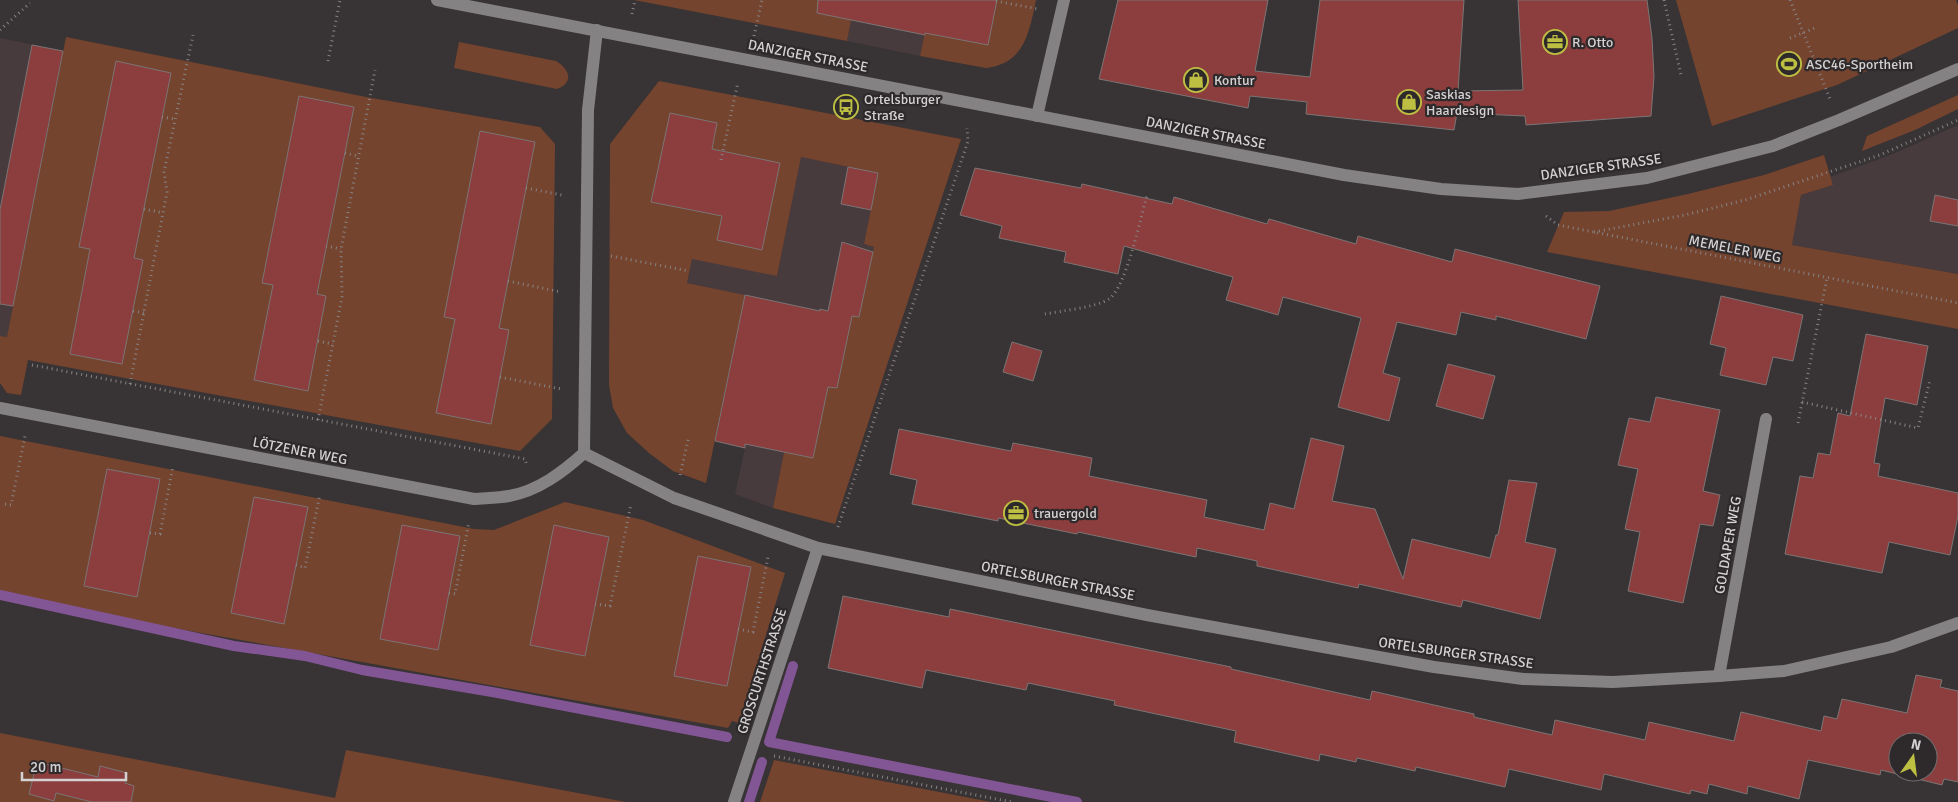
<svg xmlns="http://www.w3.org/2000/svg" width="1958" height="802" font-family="Signika,sans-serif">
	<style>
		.built { fill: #473b3e }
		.green { fill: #75442f }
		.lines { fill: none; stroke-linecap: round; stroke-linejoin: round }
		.stream { stroke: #825594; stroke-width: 10 }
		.building { fill: #8c3d3d; stroke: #7b7575; fill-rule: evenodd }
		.path { stroke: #878384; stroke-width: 3; stroke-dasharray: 1 4; stroke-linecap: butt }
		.minor { stroke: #858284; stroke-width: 12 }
		.labels { text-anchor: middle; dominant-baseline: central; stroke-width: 4.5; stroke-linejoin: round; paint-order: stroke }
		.poi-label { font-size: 14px; fill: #d4d1d2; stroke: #2e292a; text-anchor: start }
		.street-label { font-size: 14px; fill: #d4d1d2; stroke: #2e292a }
	</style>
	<rect width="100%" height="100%" fill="#383334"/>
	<!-- built -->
	<g class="built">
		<polygon points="855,0 921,0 931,2 920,56 847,41"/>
		<polygon points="0,38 63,51 7,337 0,336"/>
		<polygon points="1958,125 1958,274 1792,245 1801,195 1833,185 1830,177 1893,154"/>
		<polygon points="801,157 878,173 864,244 874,247 859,317 852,316 837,388 828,387 813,458 784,452 773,508 735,494 745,448 715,441 745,295 687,283 692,258 777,276"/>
	</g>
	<!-- green -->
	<g class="green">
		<polygon points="634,0 855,0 847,41"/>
		<path d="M921,0H1036C1029,33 1025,63 986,68L920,56L931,3Z"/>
		<polygon points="1676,0 1956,0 1958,5 1958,28 1837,85 1712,126"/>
		<polygon points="66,37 366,97 540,127 555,144 552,419 520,451 28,360 21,395 7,393 0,383 0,336 7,337"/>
		<path d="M459,42L556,61C569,69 575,82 557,89L454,68Z"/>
		<polygon points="659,81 961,139 835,524 773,508 784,452 813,458 828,387 837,388 852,316 859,317 874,247 864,244 878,173 801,157 777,276 692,259 687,283 745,295 706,483 673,471 649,453 627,433 613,408 609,385 610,144"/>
		<polygon points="1958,95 1958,109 1915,130 1862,151 1867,136"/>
		<polygon points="1824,155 1833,185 1801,195 1792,245 1958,274 1958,329 1547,252 1564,212 1609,211 1688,194 1764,175"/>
		<polygon points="0,436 474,529 494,530 565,502 643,520 785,573 739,723 732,721 728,728 168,627 0,593"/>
		<polygon points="0,733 335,798 346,750 626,802 0,802"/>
		<polygon points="774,760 991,802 760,802"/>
	</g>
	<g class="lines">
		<!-- stream -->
		<g class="stream">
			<polyline points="0,595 234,646 305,656 362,670 492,692 727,737"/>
			<polyline points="793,666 769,742 1077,802"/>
			<polyline points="749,802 762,762"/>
		</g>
	</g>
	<!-- building -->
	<g class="building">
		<polygon points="818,0 997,0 988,45 925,33 925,35 817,13"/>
		<polygon points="1118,0 1268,0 1255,71 1310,77 1320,0 1464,0 1458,91 1523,90 1518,0 1647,0 1652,38 1654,77 1651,116 1526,125 1525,116 1457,113 1454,130 1306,114 1307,102 1250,96 1248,108 1099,79"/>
		<polygon points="32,45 63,51 13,306 0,304 0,210"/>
		<polygon points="116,61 171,73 134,258 143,260 122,364 70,354 90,249 79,247"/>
		<polygon points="299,96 354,107 317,294 326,296 308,391 254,380 273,285 262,283"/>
		<polygon points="670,113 717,123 712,149 780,163 762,250 717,240 722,216 651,202"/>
		<polygon points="480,131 535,142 499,328 509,330 491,424 436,413 455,319 444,317"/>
		<polygon points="848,167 878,173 871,210 841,204"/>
		<polygon points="975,168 1081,188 1082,184 1172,204 1174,197 1267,224 1269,219 1356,244 1358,236 1452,262 1455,249 1600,286 1586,339 1496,316 1496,320 1461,312 1456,335 1397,322 1383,373 1400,378 1389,421 1338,407 1361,318 1283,297 1278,315 1226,300 1233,277 1124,246 1118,274 1064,262 1066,252 999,238 1002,226 960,215"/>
		<polygon points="1935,195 1958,200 1958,226 1930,221"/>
		<polygon points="842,242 873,252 859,317 852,316 837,388 828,387 813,458 745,444 745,448 715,441 745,295 820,311 820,309 828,311"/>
		<polygon points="1721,296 1803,315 1793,361 1773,357 1766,385 1720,375 1726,348 1710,344"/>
		<polygon points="1866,334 1928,346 1917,405 1885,398 1874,463 1880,464 1878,476 1958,493 1958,516 1950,555 1889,542 1882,573 1785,554 1800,476 1813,478 1818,453 1830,455 1838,413 1850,416"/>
		<polygon points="1012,342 1042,351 1033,381 1003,372"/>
		<polygon points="1448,364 1495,376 1483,419 1436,406"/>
		<polygon points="1656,397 1720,410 1703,491 1720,495 1713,526 1700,524 1683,603 1628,591 1640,532 1625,529 1638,469 1618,465 1629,418 1650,422"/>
		<polygon points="899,429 1011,451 1013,443 1092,458 1089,476 1207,500 1204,517 1264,530 1270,503 1294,509 1311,438 1344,446 1332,501 1375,509 1403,579 1412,539 1490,558 1496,535 1498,535 1509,480 1537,483 1525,542 1556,549 1540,619 1463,600 1461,607 1359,584 1358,588 1257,566 1257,561 1197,548 1196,557 1078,532 1077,534 998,518 998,521 912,504 917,480 890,474"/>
		<polygon points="107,469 160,479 137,597 84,586"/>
		<polygon points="254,497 308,507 284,624 231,613"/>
		<polygon points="402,525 460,536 438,650 380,639"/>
		<polygon points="554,525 609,537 585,656 530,645"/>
		<polygon points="698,556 751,567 727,686 674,676"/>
		<path d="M843,596L949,617L950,609L1231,667V669L1370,700L1372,691L1474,714V717L1552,735L1555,720L1645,740L1649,722L1734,741L1741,712L1821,731L1824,716L1837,719L1842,699L1907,713L1916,675L1942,680L1940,687L1958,691V782L1944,779L1942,785L1881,770L1880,775L1808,760L1799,799L1748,786L1747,794L1709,784L1707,794L1691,790L1690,794L1604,774L1601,790L1509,769L1505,787L1416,767L1415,771L1357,758L1356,762L1320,754L1319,761L1234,742L1236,731L1114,705L1115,701L1028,683L1026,690L926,670L922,688L828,668ZM1898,742H1928V772H1898Z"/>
		<polygon points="37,762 98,777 100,766 127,773 125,783 134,786 131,802 92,802 56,793 54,801 29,794"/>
	</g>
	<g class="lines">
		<!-- path -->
		<g class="path">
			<polyline points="1664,0 1681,75"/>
			<polyline points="1790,0 1830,99"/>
			<polyline points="996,1 1038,9"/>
			<polyline points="632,14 635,0"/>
			<polyline points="0,30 30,3"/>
			<polyline points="754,36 762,0"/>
			<polyline points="1790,38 1815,28"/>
			<polyline points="328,61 340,0"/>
			<polyline points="162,117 175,119"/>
			<polyline points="345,153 358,156"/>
			<polyline points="721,160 738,82"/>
			<polyline points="526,188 562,195"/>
			<polyline points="144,209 163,213"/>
			<polyline points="1546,216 1558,225 1958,303"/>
			<polyline points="1594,232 1685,215 1745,200 1880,155 1958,120"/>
			<polyline points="326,246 341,249"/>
			<polyline points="611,256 689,271"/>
			<polyline points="508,281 561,292"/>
			<polyline points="133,311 144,313"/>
			<path d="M1045,314C1061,311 1097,307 1109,299C1126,288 1141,216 1147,195"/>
			<polyline points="318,341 333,344"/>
			<polyline points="32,365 525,459 527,466"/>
			<polyline points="500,377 561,389"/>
			<polyline points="130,384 167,192 164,172 193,35"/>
			<polyline points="1802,402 1918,428 1930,380"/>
			<polyline points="318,420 342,297 341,249 375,70"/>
			<polyline points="1798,423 1827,278"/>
			<polyline points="680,475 689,436"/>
			<polyline points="5,504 11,505 25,436"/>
			<polyline points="838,527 968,141 967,128"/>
			<polyline points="150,533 160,534 173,466"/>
			<polyline points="296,565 305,568 320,494"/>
			<polyline points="449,593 455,594 469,522"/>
			<polyline points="595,604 610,606 631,504"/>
			<polyline points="738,629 753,632 768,557"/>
			<polyline points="774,756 1012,802"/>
		</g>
		<!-- minor -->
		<g class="minor">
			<polyline points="437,0 1344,175 1441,189 1518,194 1647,178 1773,146 1839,120 1958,69"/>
			<polyline points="597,30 588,110 584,453 674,498 818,548 1147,615 1434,667 1523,679 1613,682 1719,676 1784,671 1891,647 1958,623"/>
			<polyline points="1037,116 1064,0"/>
			<path d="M0,408L474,499C486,498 498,498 509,496C538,491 563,472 584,453"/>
			<polyline points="1719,676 1766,419"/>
			<polyline points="734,802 818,548"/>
		</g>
	</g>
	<!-- icons -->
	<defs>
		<symbol id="office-ring" viewBox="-11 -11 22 22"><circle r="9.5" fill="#2e292a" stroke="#bdbf43" stroke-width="1.5"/><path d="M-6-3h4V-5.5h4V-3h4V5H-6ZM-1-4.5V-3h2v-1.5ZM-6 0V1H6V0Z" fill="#bdbf43"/></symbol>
		<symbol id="stadium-ring" viewBox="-11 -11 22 22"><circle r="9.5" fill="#2e292a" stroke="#bdbf43" stroke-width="1.5"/><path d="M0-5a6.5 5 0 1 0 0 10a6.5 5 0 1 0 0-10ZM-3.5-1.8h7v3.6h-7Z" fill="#bdbf43"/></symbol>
		<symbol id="shop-ring" viewBox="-11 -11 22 22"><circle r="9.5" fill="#2e292a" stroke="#bdbf43" stroke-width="1.5"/><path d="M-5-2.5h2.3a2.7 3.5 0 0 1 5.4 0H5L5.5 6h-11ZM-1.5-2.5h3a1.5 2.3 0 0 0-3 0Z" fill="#bdbf43"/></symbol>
		<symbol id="bus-ring" viewBox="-11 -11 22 22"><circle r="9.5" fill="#2e292a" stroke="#bdbf43" stroke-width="1.5"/><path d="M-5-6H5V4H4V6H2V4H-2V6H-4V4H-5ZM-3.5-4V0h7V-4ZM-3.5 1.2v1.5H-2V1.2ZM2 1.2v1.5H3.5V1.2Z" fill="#bdbf43"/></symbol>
	</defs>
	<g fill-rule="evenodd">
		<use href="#office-ring" x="1541" y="28" width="28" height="28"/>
		<use href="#stadium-ring" x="1775" y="50" width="28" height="28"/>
		<use href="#shop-ring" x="1182" y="66" width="28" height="28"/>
		<use href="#shop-ring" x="1395" y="88" width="28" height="28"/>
		<use href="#bus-ring" x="832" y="93" width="28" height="28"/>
		<use href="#office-ring" x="1002" y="499" width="28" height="28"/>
	</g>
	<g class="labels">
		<!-- poi labels -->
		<g class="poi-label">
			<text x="1572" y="42">R. Otto</text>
			<text x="1806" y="64">ASC46-Sportheim</text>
			<text x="1214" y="80">Kontur</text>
			<text x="1426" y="94">Saskias<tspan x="1426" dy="16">Haardesign</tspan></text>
			<text x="864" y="99">Ortelsburger<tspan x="864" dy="16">Straße</tspan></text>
			<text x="1034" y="513">trauergold</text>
		</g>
		<!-- street labels -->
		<g class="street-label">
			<text transform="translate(808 56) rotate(11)">DANZIGER STRASSE</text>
			<text transform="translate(1206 133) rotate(11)">DANZIGER STRASSE</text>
			<text transform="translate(1601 167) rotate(-8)">DANZIGER STRASSE</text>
			<text transform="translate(1735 249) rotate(11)">MEMELER WEG</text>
			<text transform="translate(300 451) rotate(11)">LÖTZENER WEG</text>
			<text transform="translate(1728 545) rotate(-80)">GOLDAPER WEG</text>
			<text transform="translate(1058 581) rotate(11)">ORTELSBURGER STRASSE</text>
			<text transform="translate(1456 653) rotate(8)">ORTELSBURGER STRASSE</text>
			<text transform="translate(762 671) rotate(-72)">GROSCURTHSTRASSE</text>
		</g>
	</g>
	<!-- north arrow -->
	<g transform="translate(1913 757) rotate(14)"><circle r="24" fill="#2e292a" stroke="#706c6d"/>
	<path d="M0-4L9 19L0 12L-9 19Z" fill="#bdbf43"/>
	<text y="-8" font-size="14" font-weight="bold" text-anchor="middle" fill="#d4d1d2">N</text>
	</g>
	<!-- scale -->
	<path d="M22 772v8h104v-8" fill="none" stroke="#d4d1d2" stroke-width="2.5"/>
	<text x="30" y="772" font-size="15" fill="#d4d1d2" stroke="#2e292a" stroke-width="4" paint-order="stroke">20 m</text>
</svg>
